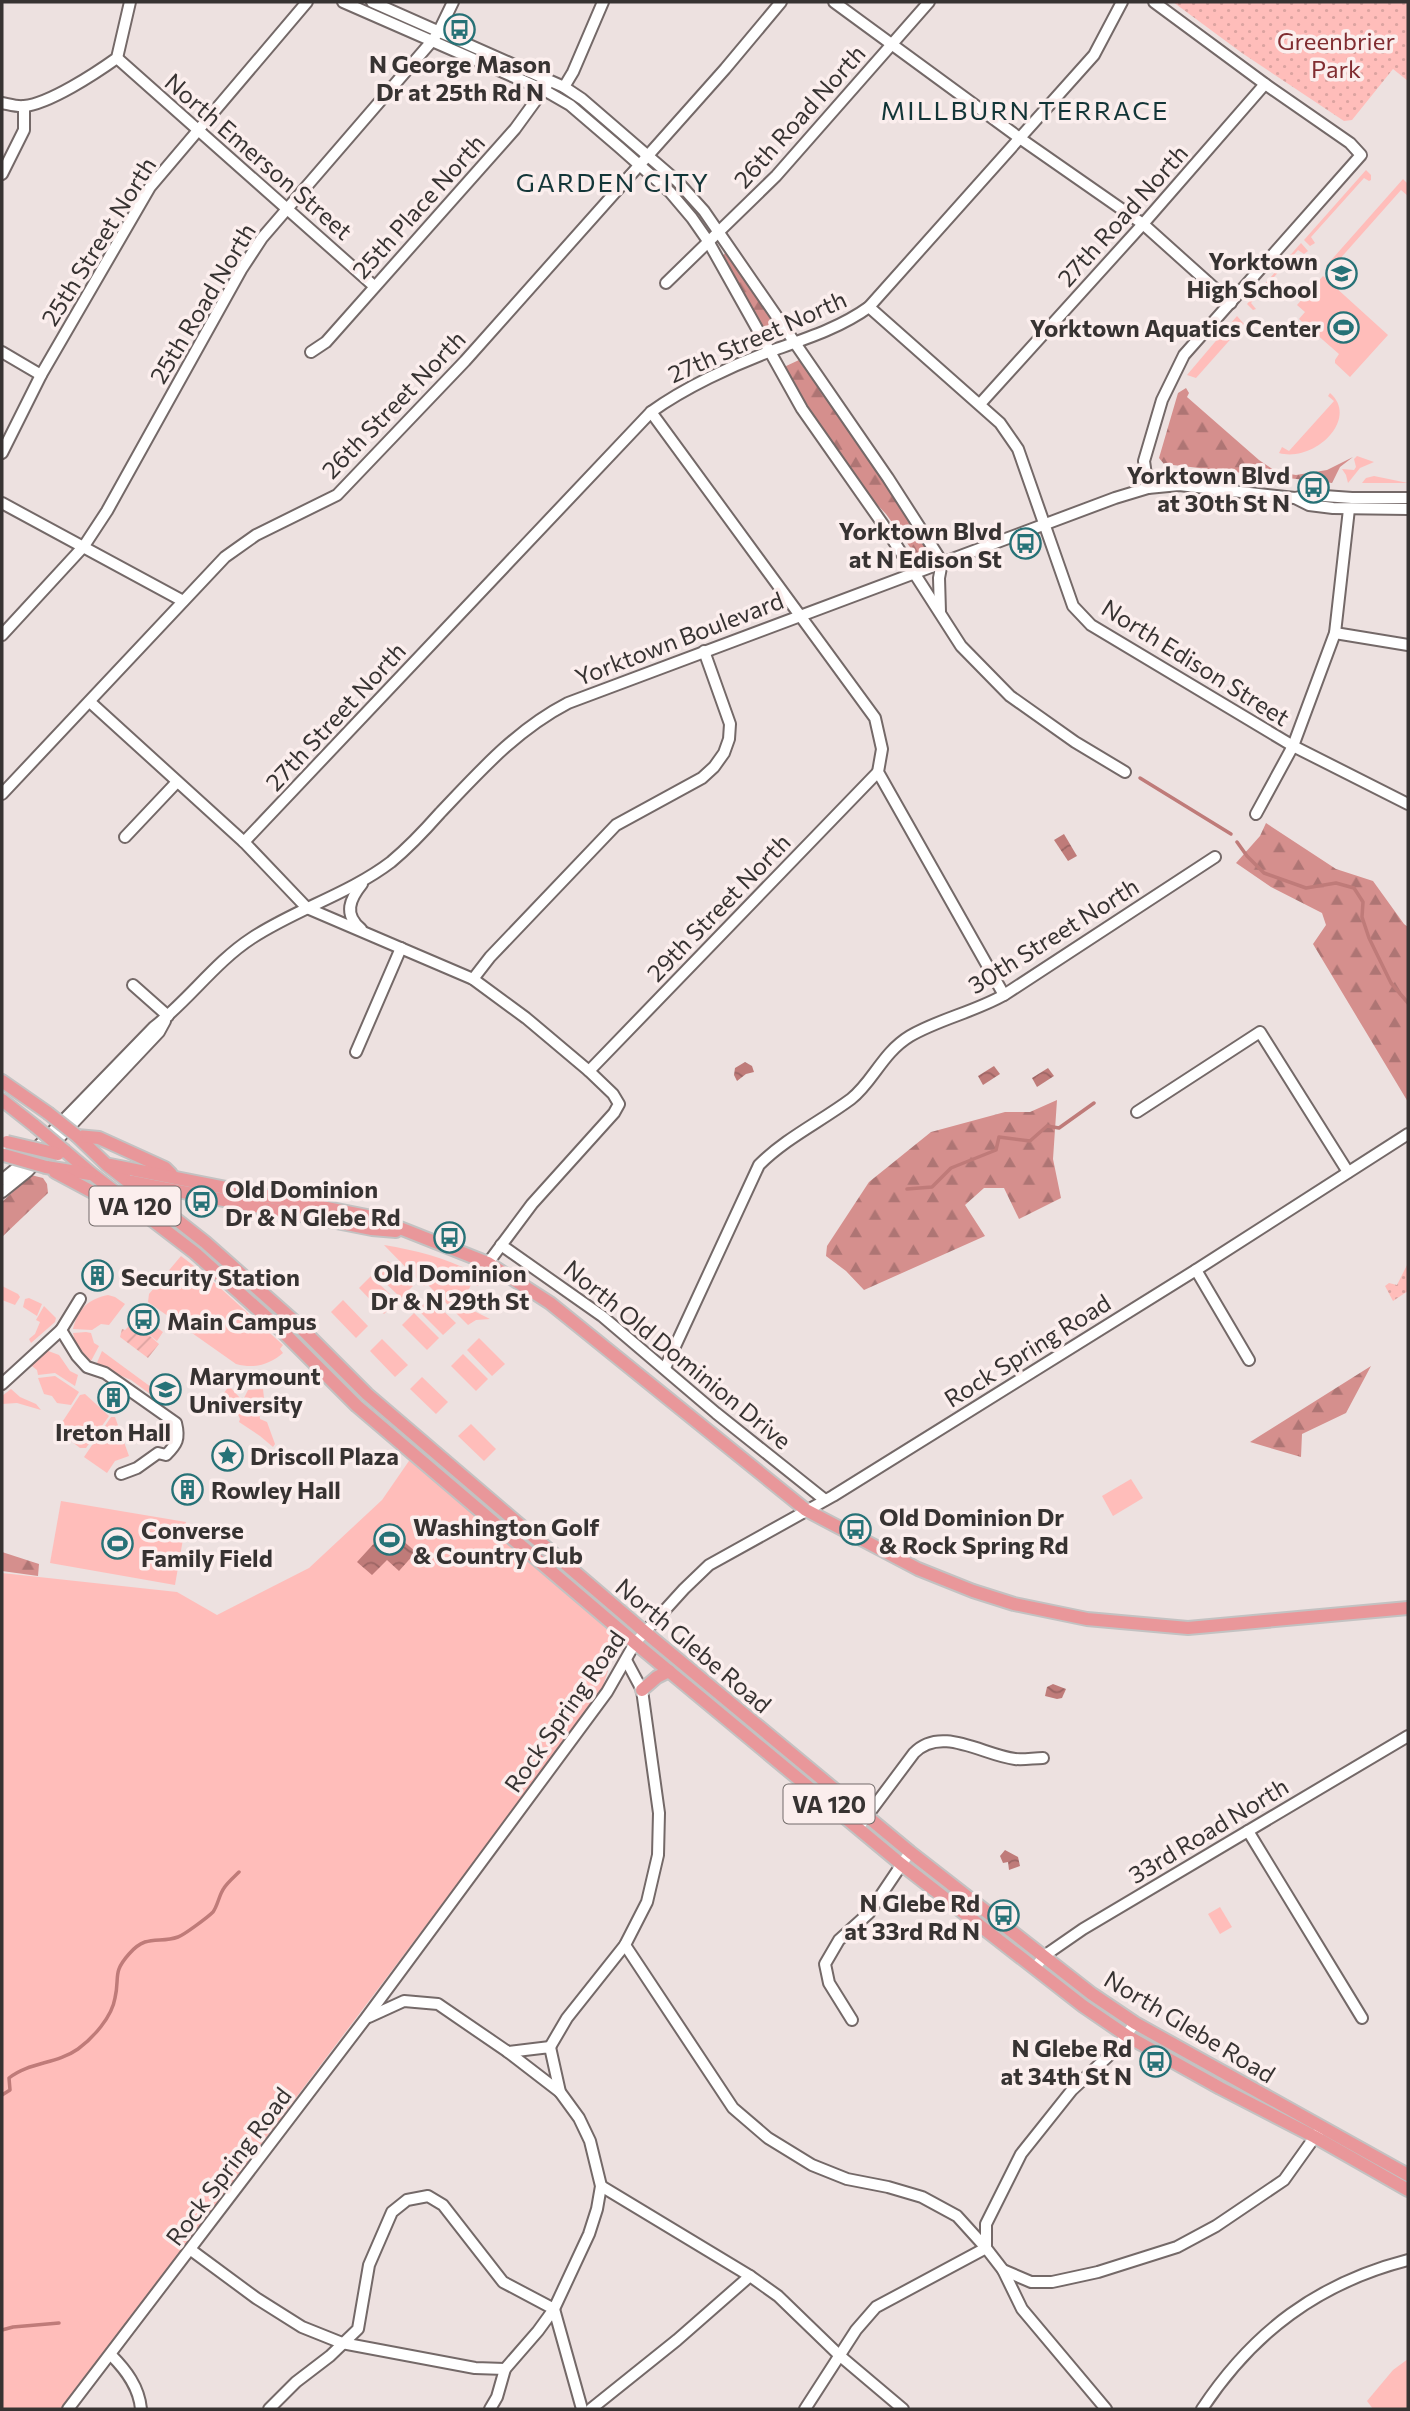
<svg xmlns="http://www.w3.org/2000/svg" width="1410" height="2411" font-family="Commissioner,sans-serif">
	<style>
		.grass { fill: #ffbdba }
		.forest { fill: url(#forest-firs) }
		.park { fill: url(#park-dots) }
		.garden { fill: url(#garden-furrows) }
		.water { fill: url(#water-waves) }
		.lines { fill: none; stroke-linecap: round; stroke-linejoin: round }
		.stream { stroke: #bf7b79; stroke-width: 3.5 }
		.minor-casing { stroke: #746968; stroke-width: 14 }
		.major-casing { stroke: #c3c2c2; stroke-width: 16 }
		.minor { stroke: #fff; stroke-width: 10 }
		.major { stroke: #e9979a; stroke-width: 12 }
		.major-bridge-casing { stroke: #c3c2c2; stroke-width: 16; stroke-linecap: butt }
		.major-bridge { stroke: #e9979a; stroke-width: 12 }
		.labels { text-anchor: middle; dominant-baseline: central; stroke-width: 7; stroke-linejoin: round; paint-order: stroke }
		.shield { fill: #fbeeed; stroke: #726b6a; stroke-width: 2 }
		.shield-label { font-size: 23px; font-weight: bold; fill: #373332 }
		.park-label { font-size: 24px; fill: #812d31; stroke: #fbeeed }
		.poi-label { font-size: 24px; font-weight: bold; fill: #373332; stroke: #fbeeed; text-anchor: start }
		.street-label { font-size: 24px; fill: #373332; stroke: #fbeeed }
		.neighbourhood-label { font-size: 26px; letter-spacing: 2px; fill: #133638; stroke: #fbeeed }
	</style>
	<defs>
		<pattern id="forest-firs" width="22" height="20" patternUnits="userSpaceOnUse" patternTransform="scale(1.75)"><rect width="22" height="20" fill="#d58f8d"/><path d="M5 1l3.5 6h-7zM16 11l3.5 6h-7z" fill="#ae7574"/></pattern>
		<pattern id="park-dots" width="8" height="8" patternUnits="userSpaceOnUse" patternTransform="scale(1.75)"><rect width="8" height="8" fill="#ffbdba"/><path d="M2 2h.1M6 6h.1" fill="none" stroke="#dba3a0" stroke-width="1.8" stroke-linecap="round"/></pattern>
		<pattern id="garden-furrows" width="10" height="10" patternUnits="userSpaceOnUse" patternTransform="scale(1.75)"><rect width="10" height="10" fill="#ffbdba"/><path d="M-1 1l2-2M0 10L10 0M9 11l2-2" fill="none" stroke="#dba3a0"/></pattern>
		<pattern id="water-waves" width="16" height="10" patternUnits="userSpaceOnUse" patternTransform="scale(1.75)"><rect width="16" height="10" fill="#bf7b79"/><path d="M0 5q4-4 8 0t8 0" fill="none" stroke="#9c6564"/></pattern>
	</defs>
	<rect width="100%" height="100%" fill="#ede1e0"/>
	<!-- grass -->
	<g class="grass">
		<polygon points="1366,170 1371,175 1371,180 1369,181 1364,178 1311,237 1315,243 1310,246 1304,240"/>
		<polygon points="1403,179 1408,184 1408,196 1401,190 1330,270 1326,266"/>
		<polygon points="1301,243 1308,251 1304,254 1298,250 1251,303 1256,309 1253,310 1247,304"/>
		<polygon points="1323,276 1388,335 1350,377 1335,363 1335,360 1339,354 1299,319 1305,312 1297,305"/>
		<polygon points="1237,316 1244,324 1196,378 1187,375"/>
		<path d="M1330,393C1360,419 1314,463 1279,453L1282,447L1289,451L1334,401L1328,396Z"/>
		<polygon points="1357,456 1374,462 1360,468 1348,483 1346,475 1342,469 1354,470 1356,467 1354,459"/>
		<polygon points="1374,476 1408,483 1362,483 1366,478"/>
		<path d="M384,1245C419,1251 451,1259 482,1277L478,1286L472,1283L465,1297L471,1301L468,1308L490,1319L476,1320L468,1325L427,1284L424,1286Z"/>
		<path d="M181,1256L207,1276L283,1345L280,1349L283,1353C269,1365 254,1369 236,1364L148,1302L149,1294Z"/>
		<polygon points="388,1261 413,1286 401,1298 375,1273"/>
		<polygon points="371,1276 397,1301 384,1314 359,1288"/>
		<polygon points="2,1286 18,1294 20,1297 15,1305 2,1300"/>
		<path d="M108,1295L115,1297L125,1304L109,1325L101,1324L92,1330L73,1329C78,1309 88,1299 108,1295Z"/>
		<polygon points="29,1298 42,1304 37,1316 23,1307 25,1299"/>
		<polygon points="430,1298 456,1323 443,1335 418,1310"/>
		<polygon points="343,1300 368,1326 356,1338 331,1312"/>
		<polygon points="44,1306 56,1318 55,1322 31,1343 29,1339 35,1334 40,1322 36,1320"/>
		<polygon points="414,1313 439,1338 427,1350 402,1325"/>
		<polygon points="140,1320 144,1324 149,1322 163,1332 157,1341 142,1329"/>
		<polygon points="86,1332 91,1333 94,1343 99,1346 91,1361 76,1346 73,1333"/>
		<polygon points="479,1338 505,1364 492,1376 467,1350"/>
		<polygon points="382,1339 408,1365 395,1377 370,1351"/>
		<polygon points="43,1349 59,1355 70,1371 78,1375 75,1386 55,1373 38,1375 37,1370 28,1363"/>
		<polygon points="102,1351 170,1401 161,1402 131,1380 96,1365"/>
		<polygon points="463,1354 488,1379 476,1391 451,1366"/>
		<polygon points="55,1376 79,1392 71,1405 57,1403 52,1396 44,1394 38,1378"/>
		<polygon points="422,1377 448,1402 436,1414 410,1389"/>
		<polygon points="229,1386 240,1398 232,1408 226,1409 219,1400"/>
		<polygon points="11,1389 20,1397 36,1404 41,1410 17,1403 2,1404 2,1396"/>
		<polygon points="263,1389 265,1407 260,1409 244,1398 248,1390"/>
		<polygon points="85,1394 109,1416 86,1448 80,1448 57,1430 80,1395"/>
		<polygon points="242,1398 259,1411 260,1419 267,1422 275,1444 273,1447 260,1436 239,1422 240,1419 236,1410"/>
		<polygon points="111,1417 115,1417 129,1456 115,1461 107,1473 84,1457"/>
		<polygon points="471,1424 496,1449 484,1461 458,1436"/>
		<polygon points="411,1458 566,1591 618,1640 603,1686 550,1761 304,2087 64,2409 2,2409 2,1573 177,1592 217,1615 309,1568 382,1500"/>
		<polygon points="1131,1479 1143,1498 1113,1516 1102,1496"/>
		<polygon points="61,1501 186,1522 175,1585 50,1563"/>
		<polygon points="1220,1907 1232,1927 1220,1934 1208,1914"/>
		<polygon points="1408,2359 1408,2409 1373,2409 1367,2401 1393,2370"/>
	</g>
	<!-- forest -->
	<g class="forest">
		<polygon points="725,253 778,329 778,332 767,337 722,258"/>
		<polygon points="799,360 914,525 929,547 915,554 886,514 865,492 799,396 784,367"/>
		<polygon points="1186,388 1189,393 1187,397 1259,460 1277,472 1296,475 1327,470 1353,457 1340,467 1332,483 1164,464 1159,458 1178,393"/>
		<polygon points="1266,823 1336,869 1373,881 1404,924 1408,927 1408,1102 1313,944 1326,925 1322,913 1271,887 1236,863 1260,836"/>
		<polygon points="1057,1100 1053,1159 1061,1198 1019,1219 1004,1188 984,1188 965,1205 985,1236 864,1290 846,1271 826,1256 827,1246 869,1182 931,1132 1005,1112 1030,1112"/>
		<polygon points="31,1175 43,1178 47,1184 48,1193 2,1237 2,1202"/>
		<polygon points="1371,1366 1346,1413 1302,1434 1301,1457 1250,1442"/>
		<polygon points="2,1552 39,1564 38,1576 2,1571"/>
	</g>
	<!-- park -->
	<g class="park">
		<polygon points="1173,2 1408,2 1408,81 1393,69 1352,120 1344,121 1242,53"/>
		<polygon points="1408,1263 1408,1291 1393,1301 1385,1286 1389,1283 1397,1285"/>
	</g>
	<!-- garden -->
	<polygon class="garden" points="140,1320 142,1329 159,1344 148,1358 120,1337 122,1329 125,1330 134,1321"/>
	<!-- water -->
	<g class="water">
		<polygon points="1064,834 1077,856 1068,861 1054,840"/>
		<polygon points="745,1062 752,1066 754,1072 746,1074 737,1081 734,1075 735,1068"/>
		<polygon points="994,1066 1000,1074 983,1085 978,1076"/>
		<polygon points="1048,1068 1054,1076 1037,1087 1032,1078"/>
		<polygon points="388,1528 416,1552 399,1571 387,1560 372,1575 357,1562"/>
		<polygon points="1053,1684 1066,1689 1062,1698 1057,1699 1045,1696 1047,1687"/>
		<polygon points="1005,1850 1018,1857 1020,1866 1009,1870 1008,1862 1003,1863 1000,1856"/>
	</g>
	<g class="lines">
		<!-- stream -->
		<g class="stream">
			<polyline points="1140,778 1231,834"/>
			<polyline points="1237,842 1247,856 1264,873 1306,888 1336,883 1354,888 1363,902 1362,917 1369,938 1391,983 1408,1003"/>
			<polyline points="907,1189 932,1187 951,1168 996,1150 999,1137 1030,1141 1047,1126 1059,1128 1094,1103"/>
			<path d="M2,2095L10,2090L9,2078C29,2062 57,2064 78,2049C93,2038 112,2017 115,1998C120,1977 112,1973 129,1954C147,1933 159,1944 178,1937C184,1935 208,1917 213,1912C218,1905 219,1895 224,1888C228,1882 234,1877 239,1872"/>
			<polyline points="2,2330 13,2327 59,2323"/>
		</g>
		<defs>
			<g id="minor">
				<polyline points="343,2 544,90 570,105 619,147 670,192 692,218 708,241 802,409 882,523 961,646 1010,696 1075,742 1125,772"/>
				<polyline points="372,2 564,87 582,99 677,181 704,211 888,478 942,562 939,578 940,612"/>
				<polyline points="834,2 1021,139 1143,224 1231,303"/>
				<polyline points="117,58 374,286"/>
				<polyline points="564,87 573,72 603,2"/>
				<path d="M2,103C8,104 17,107 24,106C49,104 96,73 117,58L130,2"/>
				<polyline points="2,174 24,130 24,106"/>
				<polyline points="666,283 776,176 929,2"/>
				<polyline points="869,307 1000,423 1018,449 1073,606 1091,625 1293,746 1408,804"/>
				<polyline points="2,352 41,375"/>
				<polyline points="311,352 326,342 515,129 547,85"/>
				<polyline points="980,404 1143,224 1265,84"/>
				<polyline points="651,412 875,718 882,749 878,772 1004,995"/>
				<polyline points="2,453 41,375 150,187 307,2"/>
				<polyline points="1148,488 1144,461 1162,400 1184,355 1361,155 1350,143 1265,84 1154,2"/>
				<polyline points="1295,498 1310,495 1352,498 1408,498"/>
				<polyline points="2,503 183,601"/>
				<polyline points="1335,633 1408,645"/>
				<polyline points="2,635 84,546 107,511 241,270 262,238 432,41 439,31 453,2"/>
				<polyline points="90,702 244,842 307,908 473,979 526,1018 589,1071 613,1094 619,1104 614,1113 532,1204 488,1263"/>
				<polyline points="2,794 225,557 256,535 337,495 465,361 725,69 781,2"/>
				<polyline points="1256,814 1293,746 1335,633 1349,509"/>
				<polyline points="125,837 176,783"/>
				<path d="M244,842L651,412C684,388 733,365 771,351C805,339 840,328 869,307L1094,55L1122,2"/>
				<path d="M361,929C343,914 350,899 362,884"/>
				<polyline points="473,979 490,957 616,825 702,778 714,767 724,753 729,739 730,724 704,651"/>
				<polyline points="133,985 168,1016"/>
				<polyline points="356,1052 401,948"/>
				<polyline points="589,1071 878,772"/>
				<polyline points="1137,1112 1260,1032 1348,1172"/>
				<path d="M2,1180L18,1167L154,1027C189,1000 215,962 252,938C296,909 349,894 391,862C409,847 425,830 440,813C480,771 516,730 568,703L1115,498L1148,488L1179,485L1295,498L1309,505L1333,508L1408,509"/>
				<polyline points="2,1192 28,1171 159,1032 165,1021"/>
				<polyline points="501,1245 602,1316 716,1413 825,1500"/>
				<polyline points="1196,1270 1249,1360"/>
				<path d="M61,1330L77,1356L87,1367L105,1373L176,1423C180,1439 177,1444 166,1455L158,1453L137,1468L121,1474"/>
				<path d="M665,1368L759,1165C786,1138 820,1122 851,1099C873,1082 882,1053 910,1036C939,1019 974,1012 1004,995L1215,857"/>
				<polyline points="2,1384 61,1330 80,1299"/>
				<path d="M858,1828L914,1753C941,1725 983,1755 1015,1759C1024,1760 1034,1758 1043,1758"/>
				<polyline points="1248,1831 1362,2018"/>
				<polyline points="625,1945 733,2108 768,2138 812,2165 847,2179 888,2187 922,2197 957,2216 986,2248 1003,2270 1031,2282 1052,2282 1098,2272 1177,2247 1216,2226 1284,2180 1319,2131"/>
				<polyline points="1035,1968 1044,1956 1083,1929 1408,1736"/>
				<polyline points="369,2017 404,2001 438,2004 508,2052 550,2047 560,2092 579,2118 590,2141 601,2186 597,2209 589,2234 554,2309 538,2331 505,2369 497,2397 490,2409"/>
				<polyline points="852,2020 829,1983 825,1964 839,1940 869,1913 910,1852"/>
				<polyline points="550,2047 567,2018 625,1945 647,1902 658,1855 659,1813 642,1690 626,1660"/>
				<polyline points="508,2052 560,2092"/>
				<polyline points="601,2186 750,2276 778,2296 839,2355 903,2409"/>
				<polyline points="191,2250 256,2298 302,2327 342,2343 475,2368 505,2369"/>
				<polyline points="1003,2270 1022,2309 1106,2409"/>
				<path d="M111,2355C126,2370 139,2387 141,2409"/>
				<polyline points="68,2409 366,2018 607,1692 635,1643 684,1589 709,1565 833,1496 1196,1270 1408,1134"/>
				<polyline points="269,2409 296,2382 330,2356 358,2329 369,2265 392,2212 407,2200 428,2196 443,2205 503,2282 554,2309 582,2409"/>
				<polyline points="591,2409 677,2340 750,2276"/>
				<polyline points="805,2409 856,2330 876,2307 986,2248 986,2224 1021,2154 1072,2090 1116,2049 1135,2023"/>
				<path d="M1202,2409C1253,2332 1318,2283 1408,2260"/>
			</g>
			<g id="major">
				<polyline points="2,1081 48,1113"/>
				<polyline points="2,1100 35,1126"/>
				<polyline points="77,1136 107,1165 205,1242 293,1320 367,1394 645,1632 910,1852 1092,1994 1135,2023 1408,2175"/>
				<polyline points="77,1136 99,1138 165,1168 171,1174"/>
				<polyline points="65,1151 92,1174 195,1253 282,1331 357,1406 635,1643 901,1864 1083,2006 1127,2036 1220,2088 1315,2137 1408,2190"/>
				<polyline points="110,1165 372,1217 488,1263 550,1303 806,1510 918,1569 973,1591 1014,1604 1087,1619 1188,1628 1408,1608"/>
				<polyline points="46,1167 90,1174"/>
				<polyline points="55,1172 141,1218"/>
				<polyline points="132,1182 372,1229 396,1231"/>
				<polyline points="642,1690 657,1677 669,1671"/>
			</g>
		</defs>
		<!-- minor casing -->
		<use href="#minor" class="minor-casing"/>
		<!-- major casing -->
		<use href="#major" class="major-casing"/>
		<!-- minor -->
		<use href="#minor" class="minor"/>
		<!-- major -->
		<use href="#major" class="major"/>
		<defs>
			<g id="major-bridge">
				<polyline points="48,1113 77,1136"/>
				<polyline points="35,1126 65,1151"/>
				<polyline points="7,1142 58,1154"/>
				<polyline points="4,1155 46,1167"/>
			</g>
		</defs>
		<!-- major-bridge casing -->
		<use href="#major-bridge" class="major-bridge-casing"/>
		<!-- major-bridge -->
		<use href="#major-bridge" class="major-bridge"/>
	</g>
	<!-- icons -->
	<defs>
		<symbol id="bus-ring" viewBox="-11 -11 22 22"><circle r="9.5" fill="#fbeeed" stroke="#277277" stroke-width="1.5"/><path d="M-5-6H5V4H4V6H2V4H-2V6H-4V4H-5ZM-3.5-4V0h7V-4ZM-3.5 1.2v1.5H-2V1.2ZM2 1.2v1.5H3.5V1.2Z" fill="#277277"/></symbol>
		<symbol id="school-ring" viewBox="-11 -11 22 22"><circle r="9.5" fill="#fbeeed" stroke="#277277" stroke-width="1.5"/><path d="M0-5L7-2L0 1L-7-2ZM-4 1L0 2.5L4 1V4Q0 6-4 4Z" fill="#277277"/></symbol>
		<symbol id="stadium-ring" viewBox="-11 -11 22 22"><circle r="9.5" fill="#fbeeed" stroke="#277277" stroke-width="1.5"/><path d="M0-5a6.5 5 0 1 0 0 10a6.5 5 0 1 0 0-10ZM-3.5-1.8h7v3.6h-7Z" fill="#277277"/></symbol>
		<symbol id="building-ring" viewBox="-11 -11 22 22"><circle r="9.5" fill="#fbeeed" stroke="#277277" stroke-width="1.5"/><path d="M-4-6H4V6H1V3H-1V6H-4ZM-2.5-4.3h1.7v1.8h-1.7ZM.8-4.3h1.7v1.8H.8ZM-2.5-1h1.7V.8h-1.7ZM.8-1h1.7V.8H.8Z" fill="#277277"/></symbol>
		<symbol id="university-ring" viewBox="-11 -11 22 22"><circle r="9.5" fill="#fbeeed" stroke="#277277" stroke-width="1.5"/><path d="M0-5L7-2L0 1L-7-2ZM-4 1L0 2.5L4 1V4Q0 6-4 4Z" fill="#277277"/></symbol>
		<symbol id="sight-ring" viewBox="-11 -11 22 22"><circle r="9.5" fill="#fbeeed" stroke="#277277" stroke-width="1.5"/><path d="M0-6L1.8-2.2L6-1.7L2.9 1.2L3.7 5.4L0 3.3L-3.7 5.4L-2.9 1.2L-6-1.7L-1.8-2.2Z" fill="#277277"/></symbol>
	</defs>
	<g fill-rule="evenodd">
		<use href="#bus-ring" x="442" y="12" width="35" height="35"/>
		<use href="#school-ring" x="1324" y="256" width="35" height="35"/>
		<use href="#stadium-ring" x="1326" y="310" width="35" height="35"/>
		<use href="#bus-ring" x="1296" y="470" width="35" height="35"/>
		<use href="#bus-ring" x="1008" y="526" width="35" height="35"/>
		<use href="#bus-ring" x="184" y="1184" width="35" height="35"/>
		<use href="#bus-ring" x="432" y="1220" width="35" height="35"/>
		<use href="#building-ring" x="80" y="1258" width="35" height="35"/>
		<use href="#bus-ring" x="126" y="1302" width="35" height="35"/>
		<use href="#university-ring" x="148" y="1372" width="35" height="35"/>
		<use href="#building-ring" x="96" y="1380" width="35" height="35"/>
		<use href="#sight-ring" x="210" y="1438" width="35" height="35"/>
		<use href="#building-ring" x="170" y="1472" width="35" height="35"/>
		<use href="#bus-ring" x="838" y="1512" width="35" height="35"/>
		<use href="#stadium-ring" x="372" y="1522" width="35" height="35"/>
		<use href="#stadium-ring" x="100" y="1526" width="35" height="35"/>
		<use href="#bus-ring" x="986" y="1898" width="35" height="35"/>
		<use href="#bus-ring" x="1138" y="2044" width="35" height="35"/>
	</g>
	<g class="labels">
		<!-- shield labels -->
		<g class="shield">
			<rect x="89.5" y="1186.5" width="91" height="39" rx="5"/>
			<rect x="783.5" y="1784.5" width="91" height="39" rx="5"/>
		</g>
		<g class="shield-label">
			<text x="135" y="1206">VA 120</text>
			<text x="829" y="1804">VA 120</text>
		</g>
		<!-- park labels -->
		<g class="park-label">
			<text x="1336" y="40">Greenbrier<tspan x="1336" dy="28">Park</tspan></text>
		</g>
		<!-- poi labels -->
		<g class="poi-label">
			<text x="460" y="63" text-anchor="middle">N George Mason<tspan x="460" dy="28">Dr at 25th Rd N</tspan></text>
			<text x="1318" y="260" text-anchor="end">Yorktown<tspan x="1318" dy="28">High School</tspan></text>
			<text x="1321" y="327" text-anchor="end">Yorktown Aquatics Center</text>
			<text x="1290" y="474" text-anchor="end">Yorktown Blvd<tspan x="1290" dy="28">at 30th St N</tspan></text>
			<text x="1002" y="530" text-anchor="end">Yorktown Blvd<tspan x="1002" dy="28">at N Edison St</tspan></text>
			<text x="225" y="1188">Old Dominion<tspan x="225" dy="28">Dr &amp; N Glebe Rd</tspan></text>
			<text x="450" y="1272" text-anchor="middle">Old Dominion<tspan x="450" dy="28">Dr &amp; N 29th St</tspan></text>
			<text x="121" y="1276">Security Station</text>
			<text x="167" y="1320">Main Campus</text>
			<text x="189" y="1375">Marymount<tspan x="189" dy="28">University</tspan></text>
			<text x="113" y="1431" text-anchor="middle">Ireton Hall</text>
			<text x="250" y="1455">Driscoll Plaza</text>
			<text x="211" y="1489">Rowley Hall</text>
			<text x="879" y="1516">Old Dominion Dr<tspan x="879" dy="28">&amp; Rock Spring Rd</tspan></text>
			<text x="413" y="1526">Washington Golf<tspan x="413" dy="28">&amp; Country Club</tspan></text>
			<text x="141" y="1529">Converse<tspan x="141" dy="28">Family Field</tspan></text>
			<text x="980" y="1902" text-anchor="end">N Glebe Rd<tspan x="980" dy="28">at 33rd Rd N</tspan></text>
			<text x="1132" y="2047" text-anchor="end">N Glebe Rd<tspan x="1132" dy="28">at 34th St N</tspan></text>
		</g>
		<!-- street labels -->
		<g class="street-label">
			<text transform="translate(799 116) rotate(-48)">26th Road North</text>
			<text transform="translate(259 156) rotate(41)">North Emerson Street</text>
			<text transform="translate(418 206) rotate(-48)">25th Place North</text>
			<text transform="translate(1122 215) rotate(-48)">27th Road North</text>
			<text transform="translate(98 241) rotate(-58)">25th Street North</text>
			<text transform="translate(202 303) rotate(-59)">25th Road North</text>
			<text transform="translate(757 336) rotate(-24)">27th Street North</text>
			<text transform="translate(393 404) rotate(-46)">26th Street North</text>
			<text transform="translate(679 638) rotate(-21)">Yorktown Boulevard</text>
			<text transform="translate(1196 662) rotate(32)">North Edison Street</text>
			<text transform="translate(335 716) rotate(-47)">27th Street North</text>
			<text transform="translate(718 907) rotate(-46)">29th Street North</text>
			<text transform="translate(1053 935) rotate(-32)">30th Street North</text>
			<text transform="translate(1027 1350) rotate(-32)">Rock Spring Road</text>
			<text transform="translate(678 1354) rotate(39)">North Old Dominion Drive</text>
			<text transform="translate(694 1645) rotate(40)">North Glebe Road</text>
			<text transform="translate(564 1711) rotate(-55)">Rock Spring Road</text>
			<text transform="translate(1208 1830) rotate(-31)">33rd Road North</text>
			<text transform="translate(1190 2026) rotate(31)">North Glebe Road</text>
			<text transform="translate(228 2166) rotate(-53)">Rock Spring Road</text>
		</g>
		<!-- neighbourhood labels -->
		<g class="neighbourhood-label">
			<text x="1025" y="109">MILLBURN TERRACE</text>
			<text x="613" y="181">GARDEN CITY</text>
		</g>
	</g>
	<!-- border -->
	<rect width="1410" height="2411" fill="none" stroke="#373332" stroke-width="7"/>
</svg>
